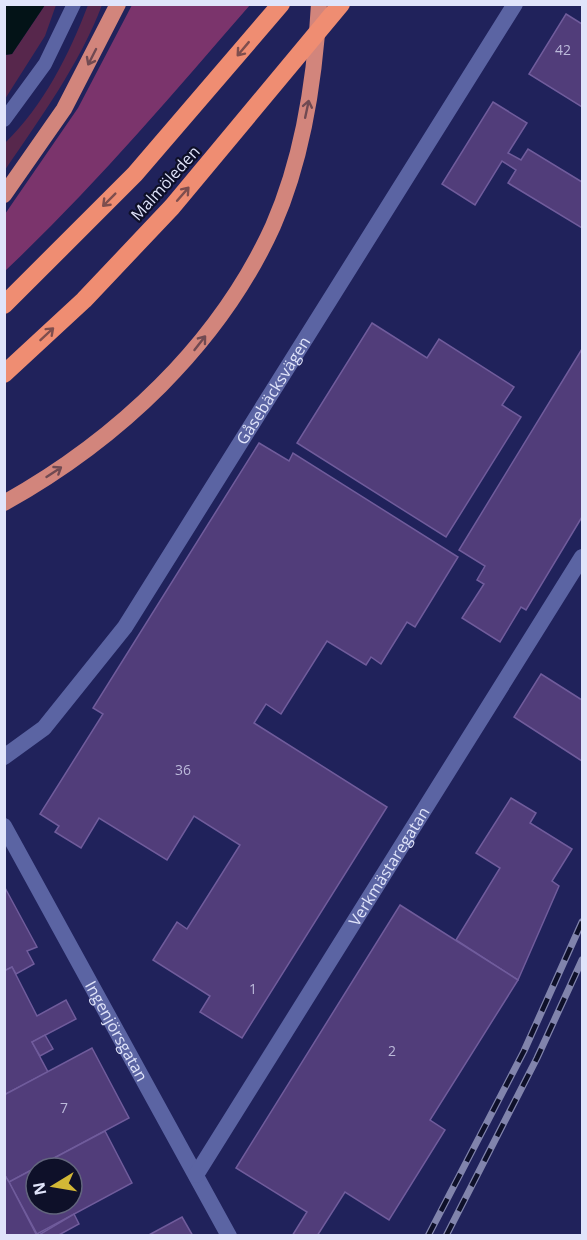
<svg xmlns="http://www.w3.org/2000/svg" width="587" height="1240" font-family="'Open Sans',sans-serif">
	<style>
		.green { fill: #57274c }
		.forest { fill: #7b346c }
		.water { fill: #031317 }
		.building { fill: #513d7a; stroke: #705c9c; stroke-width: 1.5; fill-rule: evenodd }
		.lines { fill: none; stroke-linecap: round; stroke-linejoin: round }
		.service { stroke: #5b64a3; stroke-width: 14 }
		.minor { stroke: #5b64a3; stroke-width: 16 }
		.trunk { stroke: #d2857c; stroke-width: 16 }
		.motorway { stroke: #ef8d72; stroke-width: 18 }
		.rail-casing { stroke: #8184ac; stroke-width: 7 }
		.rail { stroke: #0e1029; stroke-width: 4.5; stroke-dasharray: 14; stroke-linecap: butt }
		.oneway { stroke: #7e4e4e }
		.oneway2 { stroke: #704a52 }
		.labels { text-anchor: middle; dominant-baseline: central; stroke-width: 4.5; stroke-linejoin: round; paint-order: stroke }
		.number-label { font-size: 14px; fill: #bcbada }
		.street-label { font-size: 16px; fill: #e0e4fa; stroke: #0e1029 }
	</style>
	<rect width="100%" height="100%" fill="#20225b"/>
	<!-- green -->
	<g class="green">
		<polygon points="45,5 56,5 45,36 5,99 5,55 12,54"/>
		<path d="M88,5H102C79,65 41,117 5,170V143C44,105 69,55 88,5Z"/>
	</g>
	<!-- forest -->
	<path class="forest" d="M132,5H250C171,96 93,188 5,271V214L78,108Z"/>
	<!-- water -->
	<polygon class="water" points="5,4 45,5 12,54 5,55"/>
	<!-- building -->
	<g class="building">
		<polygon points="566,14 582,24 582,107 529,74"/>
		<polygon points="493,102 527,123 508,153 521,160 528,149 582,182 582,228 508,183 516,170 502,161 475,205 442,184"/>
		<polygon points="372,323 427,358 439,339 514,387 502,405 521,417 446,537 297,443"/>
		<polygon points="582,349 582,517 526,610 521,607 500,642 462,618 484,584 477,580 485,566 459,550"/>
		<polygon points="259,443 289,461 293,453 458,557 415,627 407,622 381,664 371,657 366,665 327,641 281,714 266,704 254,723 387,807 242,1038 200,1012 210,996 153,960 177,922 187,929 240,845 194,816 167,860 99,818 81,848 55,832 59,826 40,814 103,714 93,708"/>
		<polygon points="541,674 582,700 582,761 514,717"/>
		<polygon points="511,798 536,813 530,823 572,849 552,881 559,886 518,980 456,940 500,868 476,853"/>
		<polygon points="4,886 37,947 27,951 34,964 16,974 12,967 4,971"/>
		<polygon points="400,905 518,980 430,1120 445,1130 389,1220 345,1192 317,1236 292,1236 307,1212 236,1168"/>
		<polygon points="12,967 37,1016 66,1000 76,1019 32,1042 48,1072 4,1095 4,971"/>
		<polygon points="45,1035 53,1049 40,1056 32,1042"/>
		<polygon points="92,1048 129,1118 9,1182 4,1174 4,1095"/>
		<path d="M105,1131L132,1183L37,1234L9,1182ZM36,1168H72V1204H36Z"/>
		<polygon points="4,1174 9,1182 37,1236 4,1236"/>
		<polygon points="74,1214 79,1224 57,1236 37,1236"/>
		<polygon points="182,1217 193,1236 147,1236"/>
	</g>
	<g class="lines">
		<!-- service -->
		<polyline class="service" points="4,120 45,64 74,4"/>
		<!-- minor -->
		<g class="minor">
			<path id="s1" d="M4,757L44,728L125,627L515,4"/>
			<path id="s2" d="M4,826L229,1236"/>
			<path id="s3" d="M196,1175L582,557"/>
		</g>
		<!-- trunk -->
		<g class="trunk">
			<polyline points="4,195 64,109 118,4"/>
			<path d="M4,503C117,440 219,345 273,226C303,158 315,79 319,4"/>
		</g>
		<!-- motorway -->
		<g class="motorway">
			<polyline points="4,305 135,174 281,4"/>
			<polyline points="4,374 84,300 172,207 341,4"/>
		</g>
		<defs>
			<g id="rail">
				<polyline points="428,1236 524,1051 582,922"/>
				<polyline points="446,1236 537,1058 582,960"/>
			</g>
		</defs>
		<!-- rail casing -->
		<use href="#rail" class="rail-casing"/>
		<!-- rail -->
		<use href="#rail" class="rail"/>
	</g>
	<!-- one-way arrows -->
	<defs><path id="oneway-shaft" d="M-6 0H5M1.5-3L5.5 0L1.5 3" fill="none" stroke-width="1.6" stroke-linecap="round" stroke-linejoin="round" transform="scale(1.5)"/></defs>
	<g class="oneway">
		<use href="#oneway-shaft" transform="translate(243 49) rotate(130)"/>
		<use href="#oneway-shaft" transform="translate(183 194) rotate(-49)"/>
		<use href="#oneway-shaft" transform="translate(109 200) rotate(135)"/>
		<use href="#oneway-shaft" transform="translate(47 334) rotate(-43)"/>
	</g>
	<g class="oneway2">
		<use href="#oneway-shaft" transform="translate(92 57) rotate(117)"/>
		<use href="#oneway-shaft" transform="translate(307 109) rotate(-78)"/>
		<use href="#oneway-shaft" transform="translate(200 343) rotate(-52)"/>
		<use href="#oneway-shaft" transform="translate(54 472) rotate(-33)"/>
	</g>
	<g class="labels">
		<!-- number labels -->
		<g class="number-label">
			<text x="563" y="49">42</text>
			<text x="183" y="769">36</text>
			<text x="253" y="988">1</text>
			<text x="392" y="1050">2</text>
			<text x="64" y="1107">7</text>
		</g>
		<!-- street labels -->
		<g class="street-label">
			<text transform="translate(165 183) rotate(-48)">Malmöleden</text>
			<text stroke="none"><textPath href="#s1" startOffset="458">Gåsebäcksvägen</textPath></text>
			<text stroke="none"><textPath href="#s3" startOffset="364">Verkmästaregatan</textPath></text>
			<text stroke="none"><textPath href="#s2" startOffset="234">Ingenjörsgatan</textPath></text>
		</g>
	</g>
	<!-- border -->
	<rect width="587" height="1240" fill="none" stroke="#e0e4fa" stroke-width="12"/>
	<!-- north arrow -->
	<g transform="translate(54 1186) rotate(259)"><circle r="28" fill="#0e1029" stroke="#62657d" stroke-width="1.5"/>
	<path d="M0-4.5L10 22L0 15L-10 22Z" fill="#d2b736"/>
	<text y="-9" font-size="16" font-weight="bold" text-anchor="middle" fill="#e0e4fa">N</text>
	</g>
</svg>
